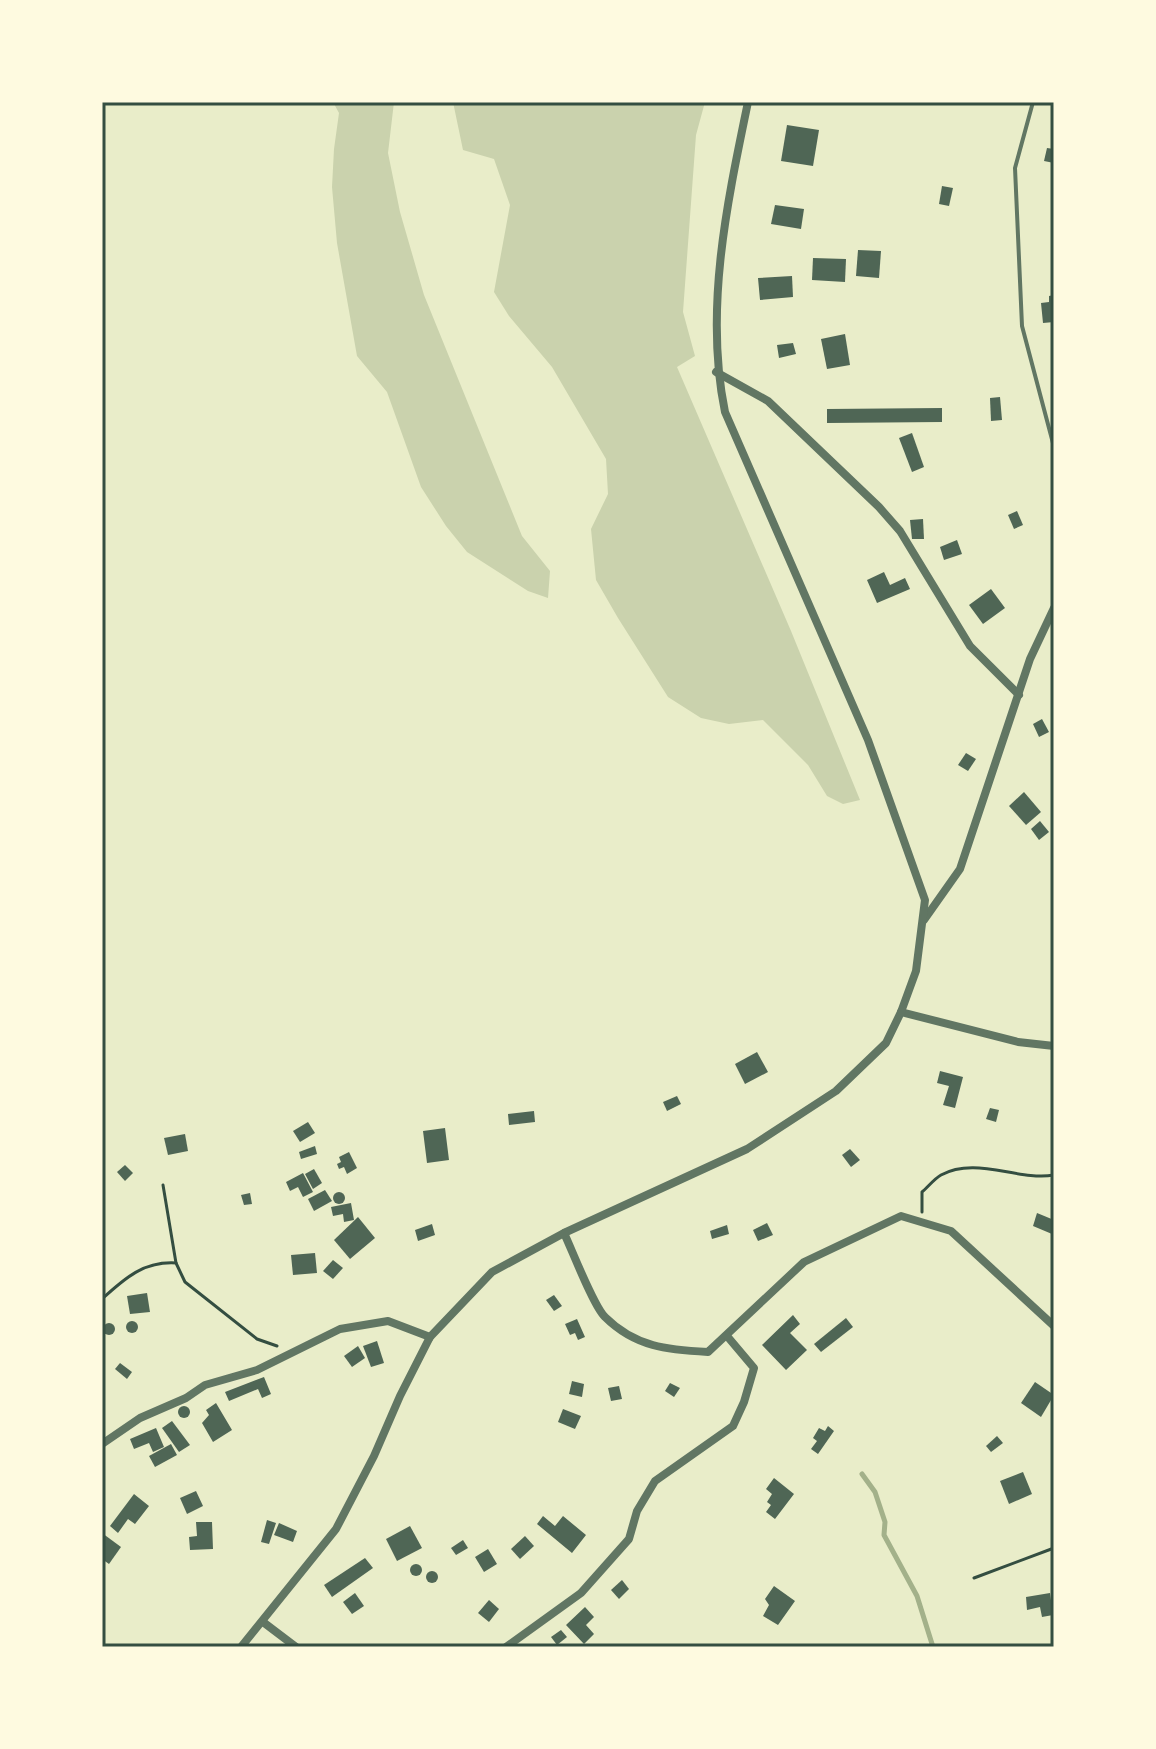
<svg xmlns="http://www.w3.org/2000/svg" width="1156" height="1749" font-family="Literata,serif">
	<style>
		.green { fill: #cad2ad }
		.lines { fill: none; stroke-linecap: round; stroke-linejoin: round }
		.stream { stroke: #a3b18a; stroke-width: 5 }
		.building { fill: #4f6655 }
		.path { stroke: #344e41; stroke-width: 3 }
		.service { stroke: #617663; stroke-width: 4 }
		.minor { stroke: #617663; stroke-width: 8 }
		.neatline { fill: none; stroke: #344e41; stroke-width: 3 }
	</style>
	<rect width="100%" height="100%" fill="#e9edc9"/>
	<!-- green -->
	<g class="green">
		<polygon points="333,102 394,102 388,153 400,212 424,295 522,536 550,571 548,598 528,591 467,552 446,526 421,487 387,392 357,356 337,243 332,187 334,149 339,113"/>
		<polygon points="453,102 705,102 696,135 683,312 695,356 677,367 791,631 860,800 843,804 827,796 808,765 763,720 729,724 701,718 668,697 618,618 596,580 591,529 608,494 606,459 552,367 509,316 494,292 510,205 494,159 463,150"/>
	</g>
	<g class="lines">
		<!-- stream -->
		<polyline class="stream" points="862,1474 875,1492 885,1522 884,1535 917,1596 933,1647"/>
	</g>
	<!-- building -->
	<g class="building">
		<polygon points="787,125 819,130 813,166 781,161"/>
		<polygon points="1047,148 1054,149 1054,163 1044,161"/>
		<polygon points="942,186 953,188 949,206 939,204"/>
		<polygon points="775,205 804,209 801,229 771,224"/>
		<polygon points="858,250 881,251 879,278 856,276"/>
		<polygon points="813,258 846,259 845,282 812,280"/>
		<polygon points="792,276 793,297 760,300 758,278"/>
		<polygon points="1054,295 1054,322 1043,323 1041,303 1049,302 1049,296"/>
		<polygon points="845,334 850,365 827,369 821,339"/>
		<polygon points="793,343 796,354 779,358 777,345"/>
		<polygon points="1000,397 1002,420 991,421 990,398"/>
		<polygon points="942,408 942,422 827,423 827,409"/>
		<polygon points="912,433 924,467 912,472 899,438"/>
		<polygon points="1017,511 1023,525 1014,529 1008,515"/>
		<polygon points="923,519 924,539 912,539 910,520"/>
		<polygon points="957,540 962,554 944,560 940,547"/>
		<polygon points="884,572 890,585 905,578 910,589 877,603 867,580"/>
		<polygon points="991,589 1005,608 983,624 969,605"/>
		<polygon points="1042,719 1049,732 1039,737 1033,724"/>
		<polygon points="966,753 976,759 968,771 958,765"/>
		<polygon points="1024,792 1041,812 1026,825 1009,806"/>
		<polygon points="1040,821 1049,832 1039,840 1031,829"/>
		<polygon points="757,1052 768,1072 745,1084 735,1064"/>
		<polygon points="940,1071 963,1077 955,1108 943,1105 949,1086 937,1083"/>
		<polygon points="677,1096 681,1104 667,1111 663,1102"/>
		<polygon points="990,1108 999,1110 996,1122 986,1119"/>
		<polygon points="534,1111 535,1122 509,1125 508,1114"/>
		<polygon points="308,1122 315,1133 300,1142 293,1131"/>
		<polygon points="445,1128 449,1160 427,1163 423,1131"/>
		<polygon points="185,1134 188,1151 168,1155 164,1138"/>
		<polygon points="315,1146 317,1154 301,1159 299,1152"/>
		<polygon points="850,1149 860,1160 851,1167 842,1155"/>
		<polygon points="349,1152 357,1168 347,1174 344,1167 339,1169 337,1164 341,1162 339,1157"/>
		<polygon points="125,1165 133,1173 125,1181 117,1172"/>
		<polygon points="314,1169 322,1183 313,1189 305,1174"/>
		<polygon points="303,1173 313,1192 303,1197 298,1187 290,1191 286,1182"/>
		<polygon points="325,1190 332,1201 314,1211 308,1199"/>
		<circle cx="339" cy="1198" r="6"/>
		<polygon points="250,1193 252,1204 244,1205 241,1195"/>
		<polygon points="351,1203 354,1220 344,1222 343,1214 333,1216 331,1207"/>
		<polygon points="1037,1213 1054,1220 1052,1234 1033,1226"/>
		<polygon points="358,1217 375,1238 350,1259 334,1240"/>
		<polygon points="767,1223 773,1235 758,1241 753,1230"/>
		<polygon points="432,1224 435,1235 418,1241 415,1230"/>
		<polygon points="727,1225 729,1234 712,1239 710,1231"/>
		<polygon points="315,1253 317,1273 293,1275 291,1255"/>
		<polygon points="333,1260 343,1268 333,1279 323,1271"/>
		<polygon points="147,1293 150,1312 130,1314 127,1296"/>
		<polygon points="554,1295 562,1306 554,1311 546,1300"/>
		<polygon points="793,1315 800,1324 790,1333 807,1350 786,1370 762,1345"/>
		<polygon points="846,1318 853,1327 821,1352 814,1344"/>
		<polygon points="577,1319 585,1337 578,1340 575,1333 570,1335 565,1324"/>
		<circle cx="132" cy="1327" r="6"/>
		<circle cx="109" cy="1329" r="6"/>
		<polygon points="377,1341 384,1363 371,1367 363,1346"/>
		<polygon points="358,1346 365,1358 352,1367 344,1356"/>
		<polygon points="120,1363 132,1372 127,1379 115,1369"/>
		<polygon points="264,1377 271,1394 262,1398 258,1389 229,1401 225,1392"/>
		<polygon points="572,1381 584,1384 582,1397 569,1394"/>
		<polygon points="1035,1382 1054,1395 1041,1417 1021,1403"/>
		<polygon points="670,1383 680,1388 674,1397 665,1391"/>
		<polygon points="619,1386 622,1399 611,1401 608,1388"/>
		<polygon points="216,1403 232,1430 213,1442 202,1423 209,1415 206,1410"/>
		<circle cx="184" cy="1412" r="6"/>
		<polygon points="563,1409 581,1416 575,1429 558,1422"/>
		<polygon points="172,1421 190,1445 179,1452 162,1428"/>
		<polygon points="828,1426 834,1431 818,1454 811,1449 817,1441 813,1438 819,1428 825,1431"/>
		<polygon points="156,1428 164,1447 153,1452 149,1443 134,1449 130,1439"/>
		<polygon points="997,1436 1003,1443 991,1452 986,1446"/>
		<polygon points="171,1444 177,1455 155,1467 149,1456"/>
		<polygon points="1023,1472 1032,1494 1009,1504 1000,1481"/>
		<polygon points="774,1478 794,1494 775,1519 766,1512 771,1505 767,1502 772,1494 766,1489"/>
		<polygon points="196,1491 203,1506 187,1514 180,1498"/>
		<polygon points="134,1494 149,1506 135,1524 128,1519 118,1533 110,1526"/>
		<polygon points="543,1516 555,1526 563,1516 586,1535 572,1553 537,1524"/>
		<polygon points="267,1520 276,1523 269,1544 261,1542"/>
		<polygon points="196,1522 212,1522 213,1549 190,1550 189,1537 197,1536"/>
		<polygon points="279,1523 297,1531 293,1542 274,1535"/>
		<polygon points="410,1526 422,1548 397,1561 386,1539"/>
		<polygon points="102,1533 121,1547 109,1564 102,1559"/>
		<polygon points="525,1536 534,1546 520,1559 511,1549"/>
		<polygon points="463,1540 468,1548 456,1555 451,1548"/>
		<polygon points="488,1549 497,1564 484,1572 475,1557"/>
		<polygon points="365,1558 373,1568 332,1597 324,1585"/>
		<circle cx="416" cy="1570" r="6"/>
		<circle cx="432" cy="1577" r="6"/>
		<polygon points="622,1580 629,1589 619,1599 611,1590"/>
		<polygon points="774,1586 795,1601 778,1625 763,1616 769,1605 765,1599"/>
		<polygon points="355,1593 364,1606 352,1614 343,1602"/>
		<polygon points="1050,1593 1053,1615 1042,1617 1040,1607 1027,1610 1026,1597"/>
		<polygon points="489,1600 499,1609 489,1622 478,1613"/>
		<polygon points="585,1607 594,1617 586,1625 594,1634 584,1644 566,1625"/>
		<polygon points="561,1630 567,1637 557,1645 551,1637"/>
	</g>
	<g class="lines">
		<!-- path -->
		<g class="path">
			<polyline points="163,1185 176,1263"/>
			<path d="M922,1212V1192C928,1187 934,1179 941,1175C976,1156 1017,1181 1054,1175"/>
			<path d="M102,1299C125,1278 144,1261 176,1263L185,1282L257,1339L277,1346"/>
			<polyline points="1054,1498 1054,1499"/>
			<polyline points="974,1578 1054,1548"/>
		</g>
		<!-- service -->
		<polyline class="service" points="1033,102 1015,168 1022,326 1054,447"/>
		<!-- minor -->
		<g class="minor">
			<polyline points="716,372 768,401 879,507 900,531 970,646 1019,695"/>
			<polyline points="924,920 960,869 1030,659 1054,608"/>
			<polyline points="901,1012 1018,1042 1054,1046"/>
			<path d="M564,1233C572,1250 594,1307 605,1317C635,1347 668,1350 708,1352L804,1262L901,1216L951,1231L1054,1326"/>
			<polyline points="102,1444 140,1418 186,1398 205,1385 257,1370 340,1329 388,1321 430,1337"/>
			<polyline points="263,1622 296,1647"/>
			<path d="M241,1647L336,1529L374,1456L400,1396L430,1337L492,1272L564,1233L747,1149L836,1091L886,1043L901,1012L916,971L925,900L868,740L725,412C704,310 727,203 748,102"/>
			<polyline points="506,1647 581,1593 629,1539 637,1511 655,1481 733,1426 744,1402 754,1368 727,1336"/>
		</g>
	</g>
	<!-- border -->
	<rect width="1156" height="1749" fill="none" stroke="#fefae0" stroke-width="208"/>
	<rect x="104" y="104" width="948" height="1541" class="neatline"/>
</svg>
